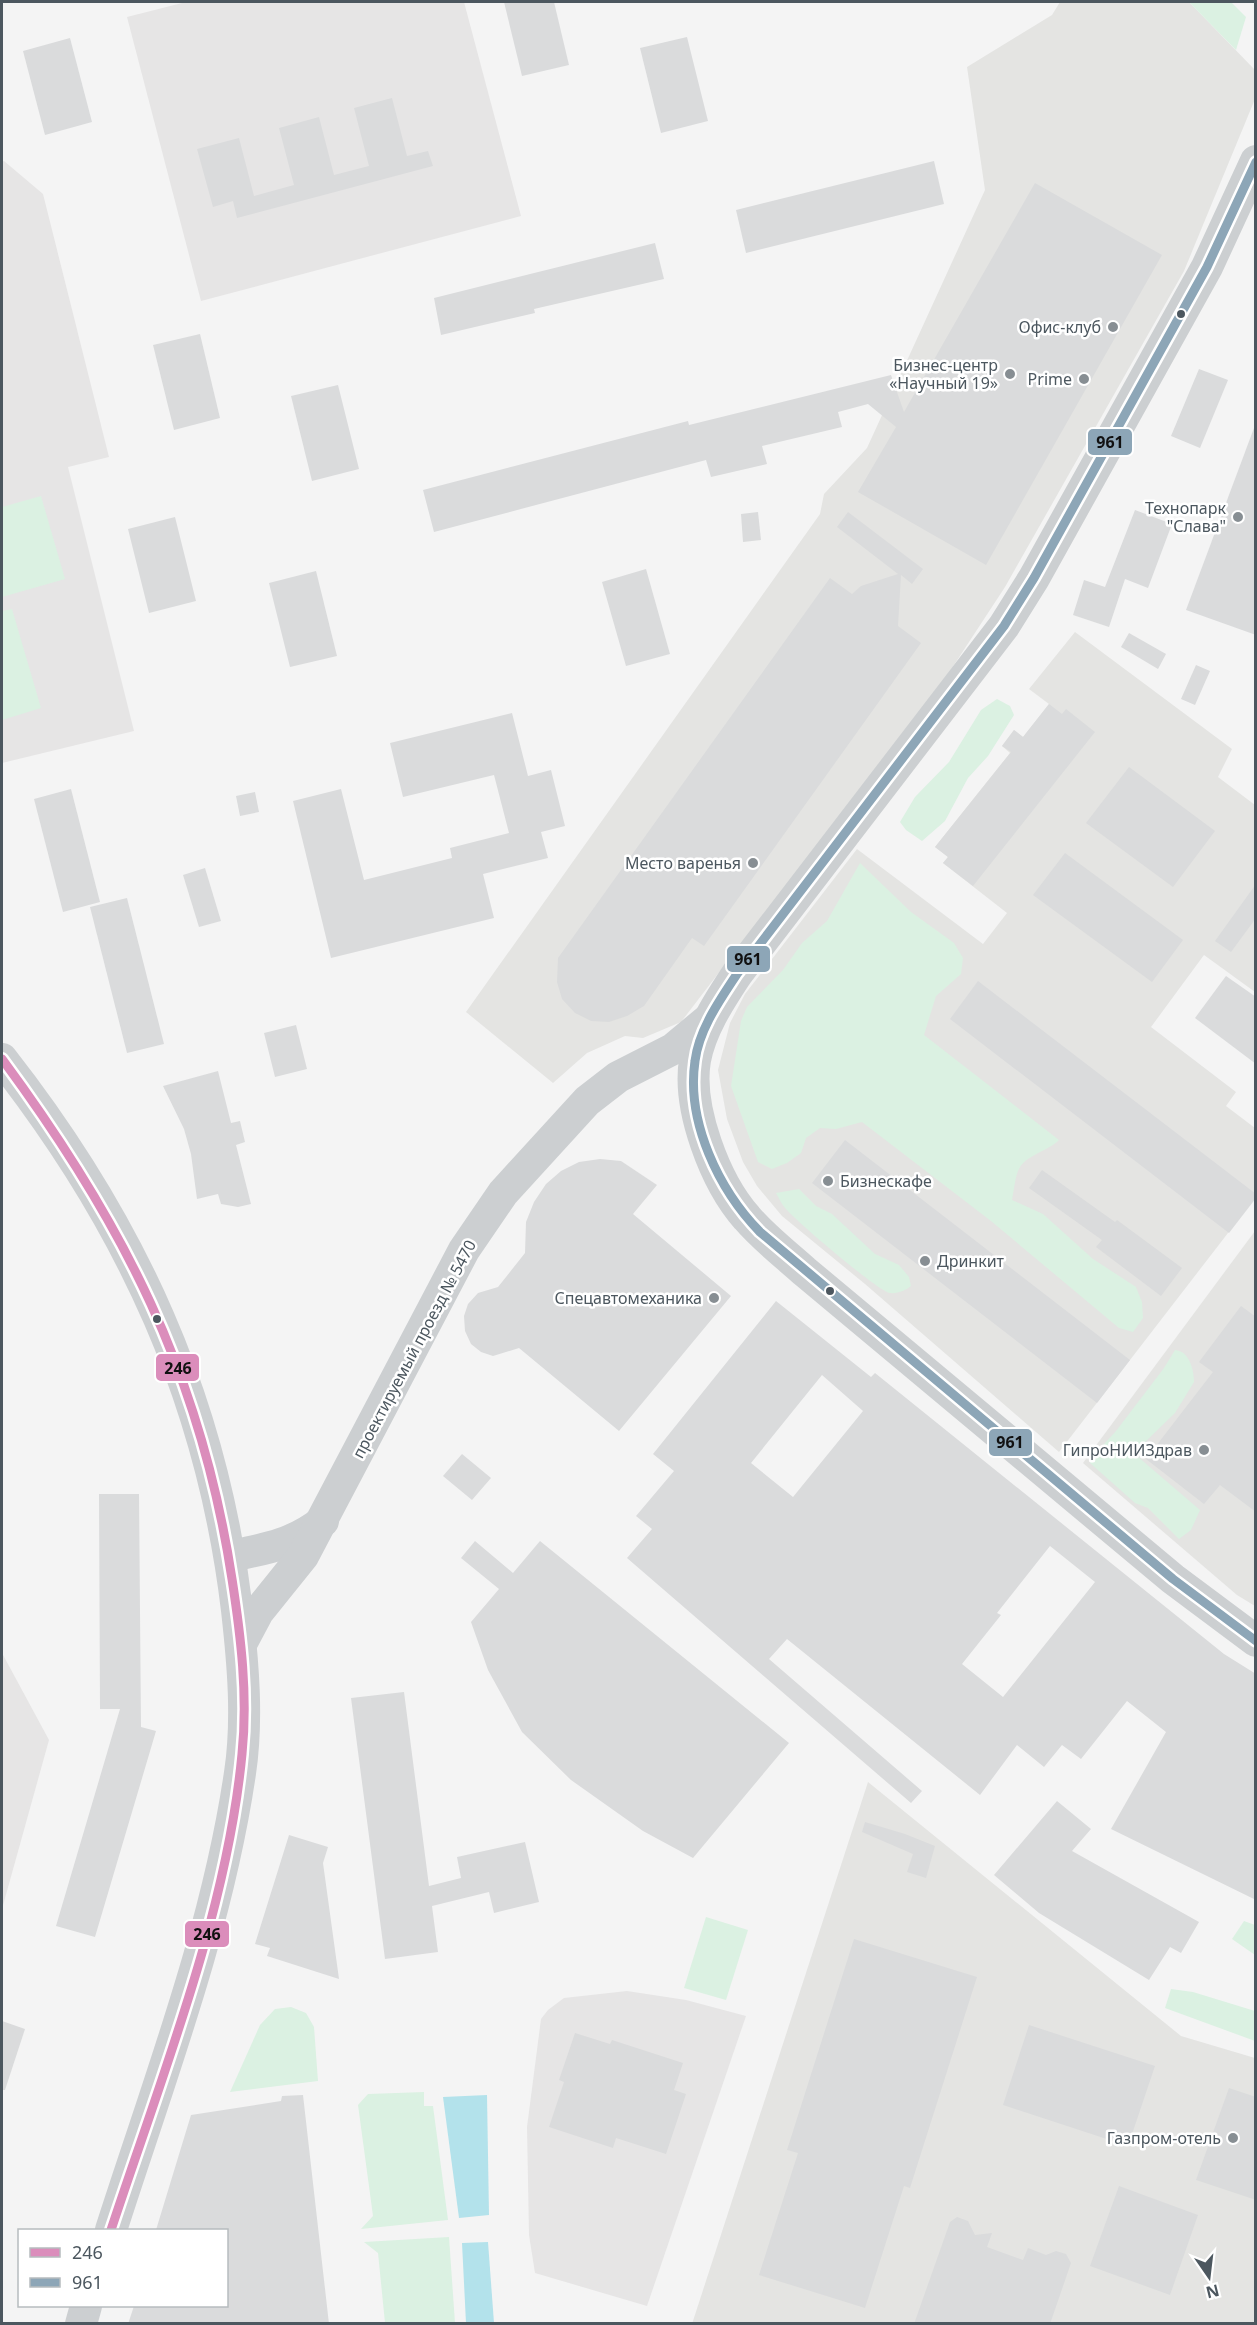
<svg xmlns="http://www.w3.org/2000/svg" width="1257" height="2325" font-family="'Noto Sans',sans-serif">
	<style>
		.commercial { fill: #e4e4e2 }
		.education { fill: #e6e5e5 }
		.green { fill: #dbf1e2 }
		.water { fill: #b3e2eb }
		.building { fill: #dadbdc; fill-rule: evenodd }
		.lines { fill: none; stroke-linecap: round; stroke-linejoin: round }
		.secondary { stroke: #cccfd1; stroke-width: 32 }
		.bus-1-casing { stroke: #fff; stroke-width: 14 }
		.bus-2-casing { stroke: #fff; stroke-width: 14 }
		.bus-1 { stroke: #db8dbb; stroke-width: 9 }
		.bus-2 { stroke: #8da6b7; stroke-width: 9 }
		.bus-dot { fill: #4c575f; stroke: #fff; stroke-width: 2 }
		.poi-dot { fill: #878e93; stroke: #fff; stroke-width: 2 }
		.labels { text-anchor: middle; dominant-baseline: central; stroke-width: 5; stroke-linejoin: round; paint-order: stroke }
		.poi-label { font-size: 16px; fill: #4c575f; stroke: #fff; text-anchor: end }
		.street-label { font-size: 16px; fill: #4c575f; stroke: #fff }
		.line-badge { stroke: #fff; stroke-width: 2 }
		.pale-badge-label { font-size: 16px; text-anchor: middle; font-weight: bold; fill: #111 }
	</style>
	<rect width="100%" height="100%" fill="#f4f4f4"/>
	<!-- commercial -->
	<g class="commercial">
		<polygon points="1060,2 1189,2 1255,70 1255,99 1184,271 1005,587 950,671 681,1022 643,1038 625,1036 587,1053 553,1083 466,1012 820,514 824,494 867,448 985,190 967,67 1052,15"/>
		<polygon points="1075,632 1232,749 1218,777 1255,805 1255,992 1204,955 1151,1027 1236,1092 1226,1106 1255,1128 1255,1198 1059,1452 865,1284 782,1216 757,1186 743,1162 727,1119 718,1070 730,1023 745,994 857,849 983,944 1007,913 943,863 948,857 935,847 1010,753 1002,746 1014,730 1023,737 1049,704 1029,689"/>
		<polygon points="1255,1231 1255,1606 1237,1595 1083,1463"/>
		<polygon points="868,1782 1181,2036 1255,2058 1255,2323 692,2324"/>
	</g>
	<!-- education -->
	<g class="education">
		<polygon points="186,2 464,2 521,216 201,301 127,17"/>
		<polygon points="4,161 43,194 109,457 68,467 134,731 2,763 2,162"/>
		<polygon points="2,1653 49,1740 2,1909"/>
		<polygon points="627,1991 686,2000 746,2016 647,2306 535,2273 529,2235 527,2127 541,2019 548,2010 564,1998"/>
	</g>
	<!-- green -->
	<g class="green">
		<polygon points="1189,2 1231,2 1246,17 1236,50"/>
		<polygon points="41,496 65,579 2,597 2,507"/>
		<polygon points="12,609 41,708 2,720 2,611"/>
		<polygon points="997,699 1010,706 1014,715 988,756 968,778 945,821 922,841 906,830 900,822 915,797 949,762 981,710"/>
		<path d="M860,863L911,912L954,943L963,958L961,974L936,996L924,1035L1059,1140C1048,1151 1029,1154 1020,1167C1015,1175 1014,1191 1012,1200L1043,1214L1093,1259L1136,1287L1142,1302L1143,1318L1133,1332L1119,1328L991,1221L862,1122L836,1129L820,1128L806,1138L801,1153L787,1163L772,1169L758,1162L731,1086L741,1021L747,1007L783,970L802,943L827,921Z"/>
		<path d="M799,1189L816,1206L832,1214L875,1254L899,1265L909,1277L911,1286C906,1290 898,1294 890,1293C879,1292 797,1222 786,1209C782,1205 779,1198 776,1193Z"/>
		<path d="M1175,1350C1189,1351 1194,1369 1194,1382L1175,1413L1143,1444L1137,1456L1200,1510L1191,1530L1179,1539L1148,1508L1135,1503L1090,1463L1092,1457L1116,1431L1164,1368Z"/>
		<polygon points="706,1917 748,1930 726,2000 684,1988"/>
		<polygon points="1244,1921 1255,1925 1255,1955 1232,1939"/>
		<polygon points="1171,1989 1193,1992 1255,2011 1255,2041 1165,2008"/>
		<polygon points="291,2007 306,2013 314,2027 318,2081 230,2092 260,2025 275,2009"/>
		<polygon points="424,2092 424,2106 433,2106 448,2220 361,2229 373,2216 358,2105 368,2094"/>
		<polygon points="449,2237 455,2323 385,2323 378,2253 364,2242"/>
	</g>
	<!-- water -->
	<g class="water">
		<polygon points="487,2095 489,2215 459,2218 443,2097"/>
		<polygon points="488,2242 494,2323 466,2323 462,2243"/>
	</g>
	<!-- building -->
	<g class="building">
		<polygon points="504,2 554,2 569,65 522,76"/>
		<polygon points="687,37 708,121 661,133 640,48"/>
		<polygon points="70,38 92,122 45,135 23,51"/>
		<polygon points="392,98 407,156 428,151 433,166 237,218 233,201 213,207 197,149 239,138 254,196 294,185 279,128 319,117 334,175 369,166 354,108"/>
		<polygon points="934,161 944,204 746,253 736,210"/>
		<polygon points="1035,183 1162,255 986,565 858,492 896,427 868,404 838,412 842,427 762,446 767,464 711,477 706,460 434,532 423,490 688,421 689,425 891,375 904,412"/>
		<polygon points="655,243 664,279 534,309 535,313 441,335 434,298"/>
		<polygon points="200,334 220,418 174,430 153,345"/>
		<polygon points="1199,369 1228,380 1200,448 1171,436"/>
		<polygon points="338,385 359,469 312,481 291,396"/>
		<polygon points="1254,428 1256,428 1256,635 1186,610"/>
		<polygon points="1135,510 1172,524 1148,588 1125,579 1109,627 1073,615 1084,580 1105,587"/>
		<polygon points="758,512 761,540 743,542 741,514"/>
		<polygon points="848,512 923,569 912,584 901,575 898,626 921,643 704,946 692,938 644,1006 627,1016 609,1022 591,1021 575,1013 562,999 557,982 558,958 830,578 852,594 861,586 898,574 837,527"/>
		<polygon points="175,517 196,601 149,613 128,529"/>
		<polygon points="646,569 670,654 626,666 602,582"/>
		<polygon points="316,571 337,656 290,667 269,583"/>
		<polygon points="1129,633 1166,654 1158,669 1121,647"/>
		<polygon points="1196,665 1210,671 1195,705 1181,699"/>
		<polygon points="1049,704 1062,714 1066,709 1095,732 973,886 943,863 948,857 935,847 1011,752 1002,746 1014,730 1023,737"/>
		<polygon points="512,713 528,776 551,770 565,826 541,832 548,858 483,874 494,918 331,958 293,801 341,789 364,880 452,858 450,848 509,833 494,775 403,797 390,743"/>
		<polygon points="1129,767 1215,831 1173,887 1086,823"/>
		<polygon points="71,789 100,902 63,912 34,799"/>
		<polygon points="255,792 259,812 240,816 236,796"/>
		<polygon points="1065,853 1183,940 1152,982 1033,895"/>
		<polygon points="205,868 221,921 199,927 183,875"/>
		<polygon points="1256,884 1256,918 1231,952 1215,941"/>
		<polygon points="127,898 164,1044 127,1053 90,907"/>
		<polygon points="1226,976 1256,997 1256,1064 1195,1018"/>
		<polygon points="978,981 1256,1194 1256,1198 1229,1233 950,1019"/>
		<polygon points="296,1025 307,1069 275,1077 264,1033"/>
		<polygon points="218,1071 231,1123 240,1121 245,1142 236,1145 251,1204 238,1207 221,1204 218,1194 197,1199 191,1154 184,1129 163,1086"/>
		<polygon points="845,1140 1130,1360 1097,1403 812,1183"/>
		<polygon points="600,1159 621,1161 657,1185 633,1214 731,1296 619,1431 519,1348 493,1356 481,1352 471,1344 465,1331 464,1316 468,1304 478,1293 498,1287 525,1253 526,1222 534,1202 546,1184 561,1171 579,1162"/>
		<polygon points="1042,1170 1115,1222 1117,1220 1182,1268 1161,1296 1096,1247 1102,1240 1029,1188"/>
		<path d="M776,1301L871,1377L875,1373L1224,1654L1256,1674V1900L1111,1829L1166,1732L1127,1701L1081,1759L1062,1745L1044,1767L1017,1745L980,1795L787,1639L769,1659L922,1791L911,1803L627,1558L652,1529L636,1516L674,1471L653,1454ZM822,1375L863,1411L793,1497L751,1463ZM1050,1546L1095,1582L1003,1697L962,1664L1001,1615L997,1613Z"/>
		<polygon points="1241,1306 1256,1317 1256,1512 1220,1485 1204,1504 1146,1459 1213,1372 1199,1362"/>
		<polygon points="462,1454 491,1478 472,1500 443,1476"/>
		<polygon points="99,1494 139,1494 141,1727 156,1731 95,1937 56,1926 120,1709 100,1709"/>
		<polygon points="475,1541 513,1573 540,1541 789,1743 693,1858 643,1831 571,1780 522,1732 488,1670 471,1622 499,1589 461,1558"/>
		<polygon points="404,1692 429,1886 461,1878 457,1857 525,1842 539,1902 494,1913 489,1892 432,1906 438,1952 385,1959 351,1698"/>
		<polygon points="1057,1801 1091,1829 1072,1851 1199,1922 1181,1953 1170,1947 1149,1980 1039,1913 994,1875"/>
		<polygon points="865,1822 905,1834 935,1846 926,1878 907,1872 913,1854 862,1832"/>
		<polygon points="289,1835 328,1847 323,1863 339,1979 267,1956 270,1948 255,1944"/>
		<polygon points="854,1939 977,1977 910,2188 904,2186 865,2308 759,2275 798,2153 787,2150"/>
		<polygon points="2,2021 25,2029 5,2090 2,2090"/>
		<polygon points="1029,2025 1155,2066 1128,2146 1003,2105"/>
		<polygon points="575,2033 610,2044 612,2040 683,2063 674,2090 686,2094 666,2154 616,2138 613,2148 549,2127 564,2082 559,2080"/>
		<polygon points="1229,2088 1256,2097 1256,2200 1196,2180"/>
		<polygon points="303,2095 329,2324 128,2324 134,2306 226,2306 226,2230 156,2230 191,2115 281,2101 282,2096"/>
		<polygon points="1119,2186 1198,2215 1170,2295 1090,2266"/>
		<polygon points="957,2217 968,2221 975,2235 992,2233 987,2247 1023,2260 1028,2248 1046,2255 1056,2251 1066,2254 1071,2263 1050,2324 914,2324 950,2222"/>
	</g>
	<g class="lines">
		<!-- secondary -->
		<g class="secondary">
			<path d="M1256,161L1207,267L1034,578L1004,626L737,974C720,1000 701,1028 695,1060C687,1108 715,1182 747,1218C764,1238 785,1254 804,1271L1173,1579L1256,1641"/>
			<path d="M2,1059C132,1225 212,1400 237,1610C243,1663 248,1720 240,1773C217,1930 159,2080 111,2230"/>
			<path d="M231,1556C266,1549 294,1544 323,1521"/>
			<polyline points="241,1644 258,1612 303,1556 464,1250 503,1193 587,1101 618,1077 673,1049 709,1019"/>
			<polyline points="81,2324 86,2306"/>
		</g>
		<defs>
			<path id="bus-1" d="M2,1059C124,1224 201,1375 232,1579C241,1637 248,1696 242,1754C227,1913 161,2078 111,2230"/>
			<path id="bus-2" d="M1256,162L1207,267L1034,578L1004,626L737,974C720,1000 699,1029 695,1061C686,1122 719,1190 760,1232L1173,1579L1256,1641"/>
		</defs>
		<!-- bus-1 casing -->
		<use href="#bus-1" class="bus-1-casing"/>
		<!-- bus-2 casing -->
		<use href="#bus-2" class="bus-2-casing"/>
		<!-- bus-1 -->
		<use href="#bus-1" class="bus-1"/>
		<!-- bus-2 -->
		<use href="#bus-2" class="bus-2"/>
	</g>
	<!-- markers -->
	<g class="bus-dot">
		<circle cx="1181" cy="314" r="5"/>
		<circle cx="830" cy="1291" r="5"/>
		<circle cx="157" cy="1319" r="5"/>
	</g>
	<g class="poi-dot">
		<circle cx="1113" cy="327" r="6"/>
		<circle cx="1010" cy="374" r="6"/>
		<circle cx="1084" cy="379" r="6"/>
		<circle cx="1238" cy="517" r="6"/>
		<circle cx="753" cy="863" r="6"/>
		<circle cx="828" cy="1181" r="6"/>
		<circle cx="925" cy="1261" r="6"/>
		<circle cx="714" cy="1298" r="6"/>
		<circle cx="1204" cy="1450" r="6"/>
		<circle cx="1233" cy="2138" r="6"/>
	</g>
	<g class="labels">
		<!-- poi labels -->
		<g class="poi-label">
			<text x="1101" y="327">Офис-клуб</text>
			<text x="998" y="365">Бизнес-центр<tspan x="998" dy="18">«Научный 19»</tspan></text>
			<text x="1072" y="379">Prime</text>
			<text x="1226" y="508">Технопарк<tspan x="1226" dy="18">"Слава"</tspan></text>
			<text x="741" y="863">Место варенья</text>
			<text x="840" y="1181" text-anchor="start">Бизнескафе</text>
			<text x="937" y="1261" text-anchor="start">Дринкит</text>
			<text x="702" y="1298">Спецавтомеханика</text>
			<text x="1192" y="1450">ГипроНИИЗдрав</text>
			<text x="1221" y="2138">Газпром-отель</text>
		</g>
		<!-- street labels -->
		<g class="street-label">
			<text transform="translate(414 1349) rotate(-62)">проектируемый проезд № 5470</text>
		</g>
	</g>
	<g class="line-badge">
		<rect x="1087" y="428" width="46" height="28" rx="6" fill="#8da6b7"/>
		<rect x="726" y="945" width="45" height="28" rx="6" fill="#8da6b7"/>
		<rect x="155" y="1353" width="45" height="29" rx="6" fill="#db8dbb"/>
		<rect x="988" y="1428" width="45" height="29" rx="6" fill="#8da6b7"/>
		<rect x="184" y="1920" width="46" height="28" rx="6" fill="#db8dbb"/>
	</g>
	<g class="pale-badge-label">
		<text x="1110" y="448">961</text>
		<text x="748" y="965">961</text>
		<text x="178" y="1374">246</text>
		<text x="1010" y="1448">961</text>
		<text x="207" y="1940">246</text>
	</g>
	<!-- border -->
	<rect width="1257" height="2325" fill="none" stroke="#4c575f" stroke-width="6"/>
	<!-- legend -->
	<rect x="18" y="2229" width="210" height="78" fill="#ffffff" stroke="#b7bcbf" stroke-width="1.5"/>
	<rect x="30" y="2248" width="30" height="9" fill="#db8dbb" stroke="#b7bcbf" stroke-width="1.5"/>
	<text x="72" y="2259" font-size="18" fill="#4c575f">246</text>
	<rect x="30" y="2278" width="30" height="9" fill="#8da6b7" stroke="#b7bcbf" stroke-width="1.5"/>
	<text x="72" y="2289" font-size="18" fill="#4c575f">961</text>
	<!-- north arrow -->
	<g transform="translate(1209 2277) rotate(166)" stroke="#ffffff" stroke-width="4.5" paint-order="stroke">
	<path d="M0-4.5L10 22L0 15L-10 22Z" fill="#4c575f"/>
	<text y="-9" font-size="16" font-weight="bold" text-anchor="middle" fill="#4c575f">N</text>
	</g>
</svg>
